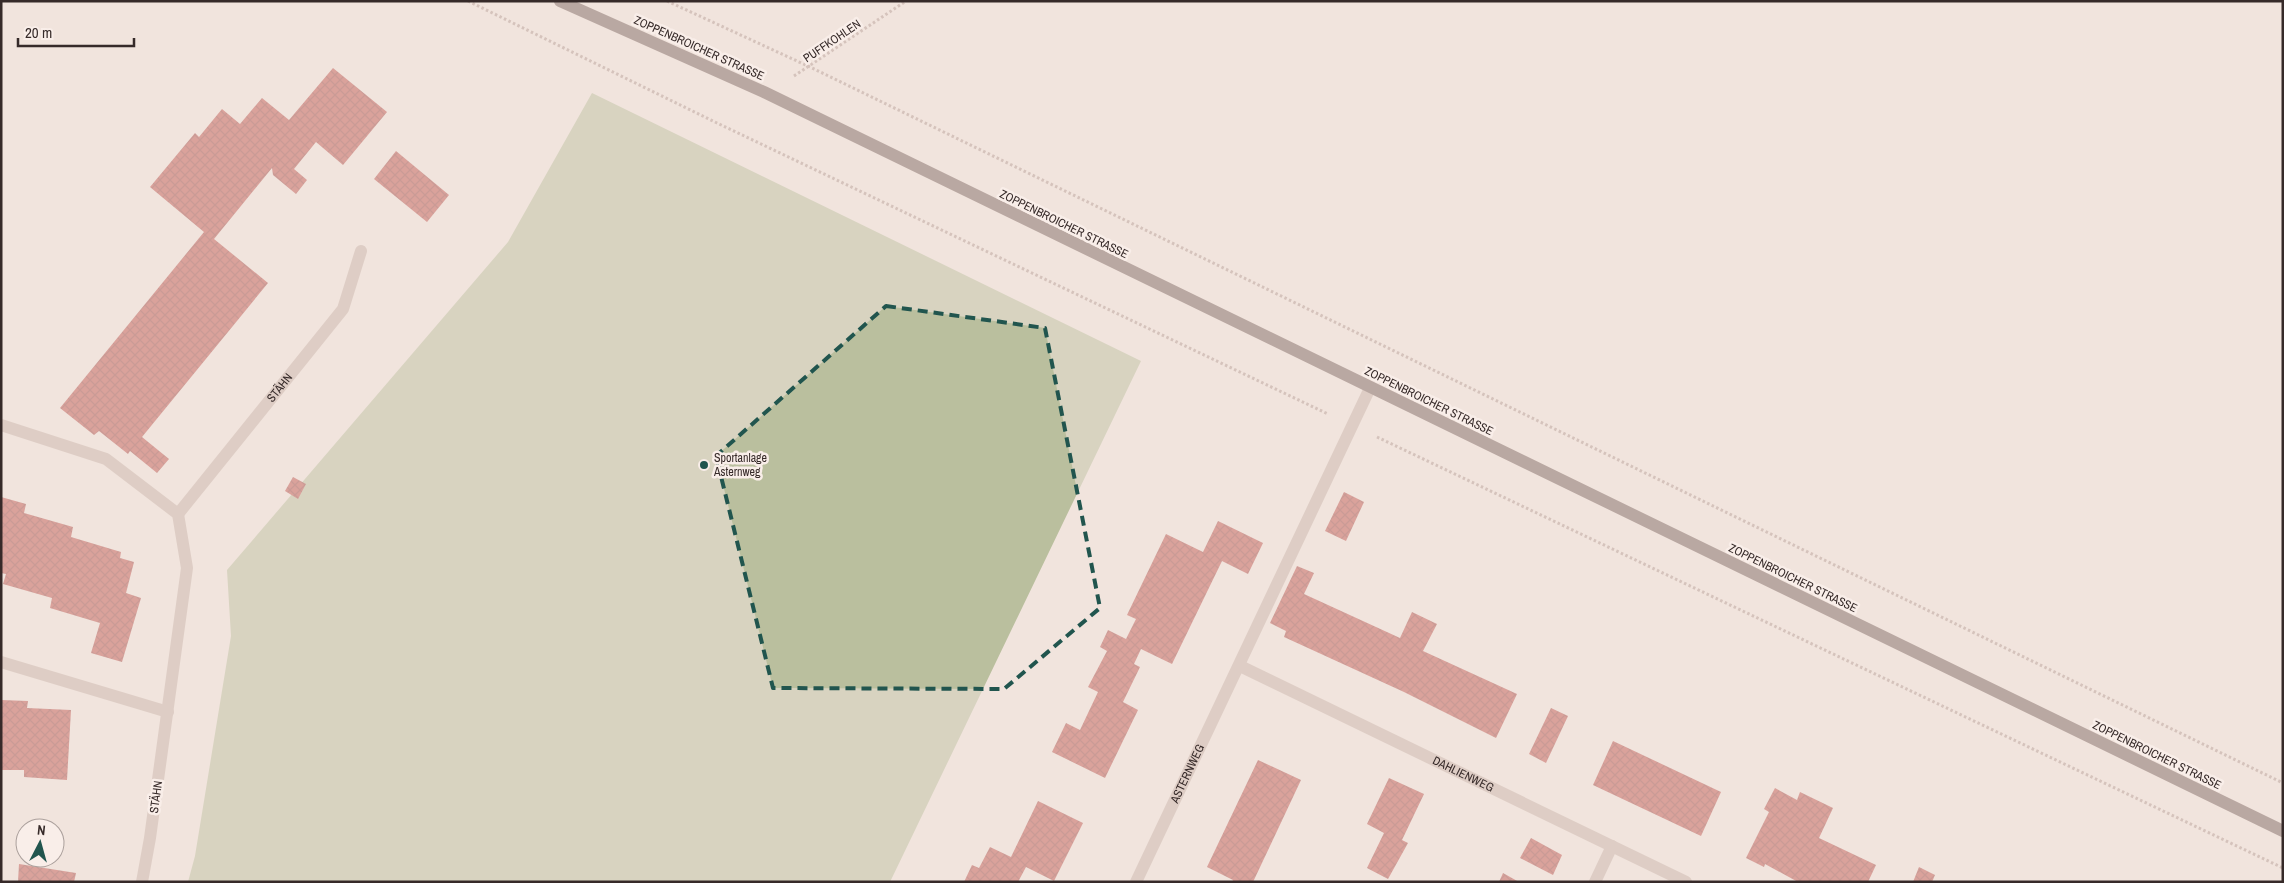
<svg xmlns="http://www.w3.org/2000/svg" width="2284" height="883" font-family="'Archivo Narrow',sans-serif">
	<style>
		.grass { fill: #babf9e }
		.building { fill: url(#building-cross-hatch) }
		.lines { fill: none; stroke-linecap: round; stroke-linejoin: round }
		.path { stroke: #b49b94; stroke-width: 3; stroke-dasharray: 2.5 2.5; stroke-linecap: butt }
		.minor { stroke: #c8b2a9; stroke-width: 12 }
		.major { stroke: #775f5b; stroke-width: 12 }
		.marked { fill: none; stroke: #21554e; stroke-width: 4; stroke-dasharray: 10 6; stroke-linejoin: round }
		.poi-dot { fill: #21554e; stroke: #f9eee9; stroke-width: 2 }
		.labels { text-anchor: middle; dominant-baseline: central; stroke-width: 5; stroke-linejoin: round; paint-order: stroke }
		.street-label { font-size: 12px; fill: #362a29; stroke: #f9eee9 }
		.poi-label { font-size: 12px; fill: #362a29; stroke: #f9eee9; text-anchor: start }
	</style>
	<defs>
		<pattern id="building-cross-hatch" width="8" height="8" patternUnits="userSpaceOnUse" patternTransform="scale(1.25)"><rect width="8" height="8" fill="#bf524d"/><path d="M0 0l8 8M0 8l8-8" fill="none" stroke="#9c4440"/></pattern>
	</defs>
	<rect width="100%" height="100%" fill="#f1e4dd"/>
	<!-- grass -->
	<polygon class="grass" points="592,93 1141,361 890,882 188,882 195,856 231,636 227,570 508,242"/>
	<!-- building -->
	<g class="building">
		<polygon points="333,68 387,112 343,165 316,142 294,169 307,180 296,194 273,175 272,168 214,239 268,283 142,437 169,459 157,473 130,451 128,454 99,431 94,435 60,408 204,232 150,187 195,133 199,137 222,109 240,124 262,98 289,120"/>
		<polygon points="396,151 449,195 427,222 374,179"/>
		<polygon points="293,477 306,484 298,499 285,491"/>
		<polygon points="1344,492 1364,502 1346,541 1325,531"/>
		<polygon points="1,497 26,504 24,513 73,527 71,537 121,552 120,558 134,562 126,593 141,598 122,662 91,653 100,623 50,608 52,598 3,584 6,574 1,573"/>
		<polygon points="1218,521 1263,543 1248,574 1222,561 1172,664 1141,649 1134,664 1140,667 1123,702 1138,710 1105,778 1052,752 1066,723 1080,730 1098,692 1088,687 1107,651 1100,647 1108,630 1126,639 1136,619 1127,615 1166,534 1203,552"/>
		<polygon points="1297,566 1314,573 1304,594 1400,638 1412,612 1437,624 1423,651 1517,694 1496,738 1404,692 1284,637 1286,631 1270,623"/>
		<polygon points="1,700 28,701 27,708 71,710 67,780 24,777 24,770 1,770"/>
		<polygon points="1551,708 1568,716 1546,763 1529,754"/>
		<polygon points="1613,741 1721,792 1701,836 1593,785"/>
		<polygon points="1258,760 1301,780 1253,882 1232,882 1233,880 1207,867"/>
		<polygon points="1389,778 1424,794 1402,840 1408,843 1388,879 1367,868 1384,833 1367,824"/>
		<polygon points="1775,788 1797,800 1800,792 1833,808 1819,838 1876,865 1868,882 1798,882 1765,864 1764,867 1746,858 1769,812 1764,809"/>
		<polygon points="1038,801 1083,823 1054,881 1026,867 1018,882 964,882 972,865 979,868 990,847 1011,857"/>
		<polygon points="1531,838 1562,855 1553,875 1520,858"/>
		<polygon points="19,864 76,873 74,882 18,882"/>
		<polygon points="1919,867 1935,875 1932,882 1913,882"/>
		<polygon points="1503,873 1519,882 1499,882"/>
	</g>
	<g class="lines">
		<!-- path -->
		<g class="path">
			<polyline points="468,1 717,123 1328,414"/>
			<polyline points="667,1 810,67 2283,783"/>
			<polyline points="794,76 906,1"/>
			<polyline points="1377,437 2283,868"/>
		</g>
		<!-- minor -->
		<g class="minor">
			<polyline points="1,425 106,459 178,514 187,568 150,838 142,882"/>
			<path id="s1" d="M178,514L343,309L361,251"/>
			<polyline points="1,662 168,712"/>
			<path id="s2" d="M1240,666L1686,882"/>
			<path id="s3" d="M1136,882L1370,388"/>
			<polyline points="1595,882 1612,846"/>
		</g>
		<!-- major -->
		<polyline class="major" points="560,1 764,92 2283,831"/>
	</g>
	<!-- marked area -->
	<path d="M0 0H2284V883H0ZM886,306L1045,328L1100,608L1004,689L773,688L716,456Z" fill="#f1e4dd" fill-opacity=".55" fill-rule="evenodd"/>
	<path class="marked" d="M886,306L1045,328L1100,608L1004,689L773,688L716,456Z"/>
	<!-- markers -->
	<circle class="poi-dot" cx="704" cy="465" r="5"/>
	<g class="labels">
		<!-- street labels -->
		<g class="street-label">
			<text transform="translate(832 41) rotate(-34)">PUFFKOHLEN</text>
			<text transform="translate(699 48) rotate(24)">ZOPPENBROICHER STRASSE</text>
			<text transform="translate(1064 224) rotate(26)">ZOPPENBROICHER STRASSE</text>
			<text stroke="none"><textPath href="#s1" startOffset="162">STÄHN</textPath></text>
			<text transform="translate(1429 401) rotate(26)">ZOPPENBROICHER STRASSE</text>
			<text transform="translate(1793 578) rotate(26)">ZOPPENBROICHER STRASSE</text>
			<text transform="translate(2157 755) rotate(26)">ZOPPENBROICHER STRASSE</text>
			<text stroke="none"><textPath href="#s2" startOffset="248">DAHLIENWEG</textPath></text>
			<text stroke="none"><textPath href="#s3" startOffset="120">ASTERNWEG</textPath></text>
			<text transform="translate(156 797) rotate(-82)">STÄHN</text>
		</g>
		<!-- poi labels -->
		<g class="poi-label">
			<text x="714" y="458">Sportanlage<tspan x="714" dy="14">Asternweg</tspan></text>
		</g>
	</g>
	<!-- border -->
	<rect width="2284" height="883" fill="none" stroke="#362a29" stroke-width="5"/>
	<!-- north arrow -->
	<g transform="translate(40 843) rotate(6)"><circle r="24" fill="#f9eee9" stroke="#aba09c"/>
	<path d="M0-4L9 19L0 12L-9 19Z" fill="#21554e"/>
	<text y="-8" font-size="14" font-weight="bold" text-anchor="middle" fill="#362a29">N</text>
	</g>
	<!-- scale -->
	<path d="M18 38v8h116v-8" fill="none" stroke="#362a29" stroke-width="2.5"/>
	<text x="25" y="38" font-size="15" fill="#362a29" stroke="#f9eee9" stroke-width="4" paint-order="stroke">20 m</text>
</svg>
